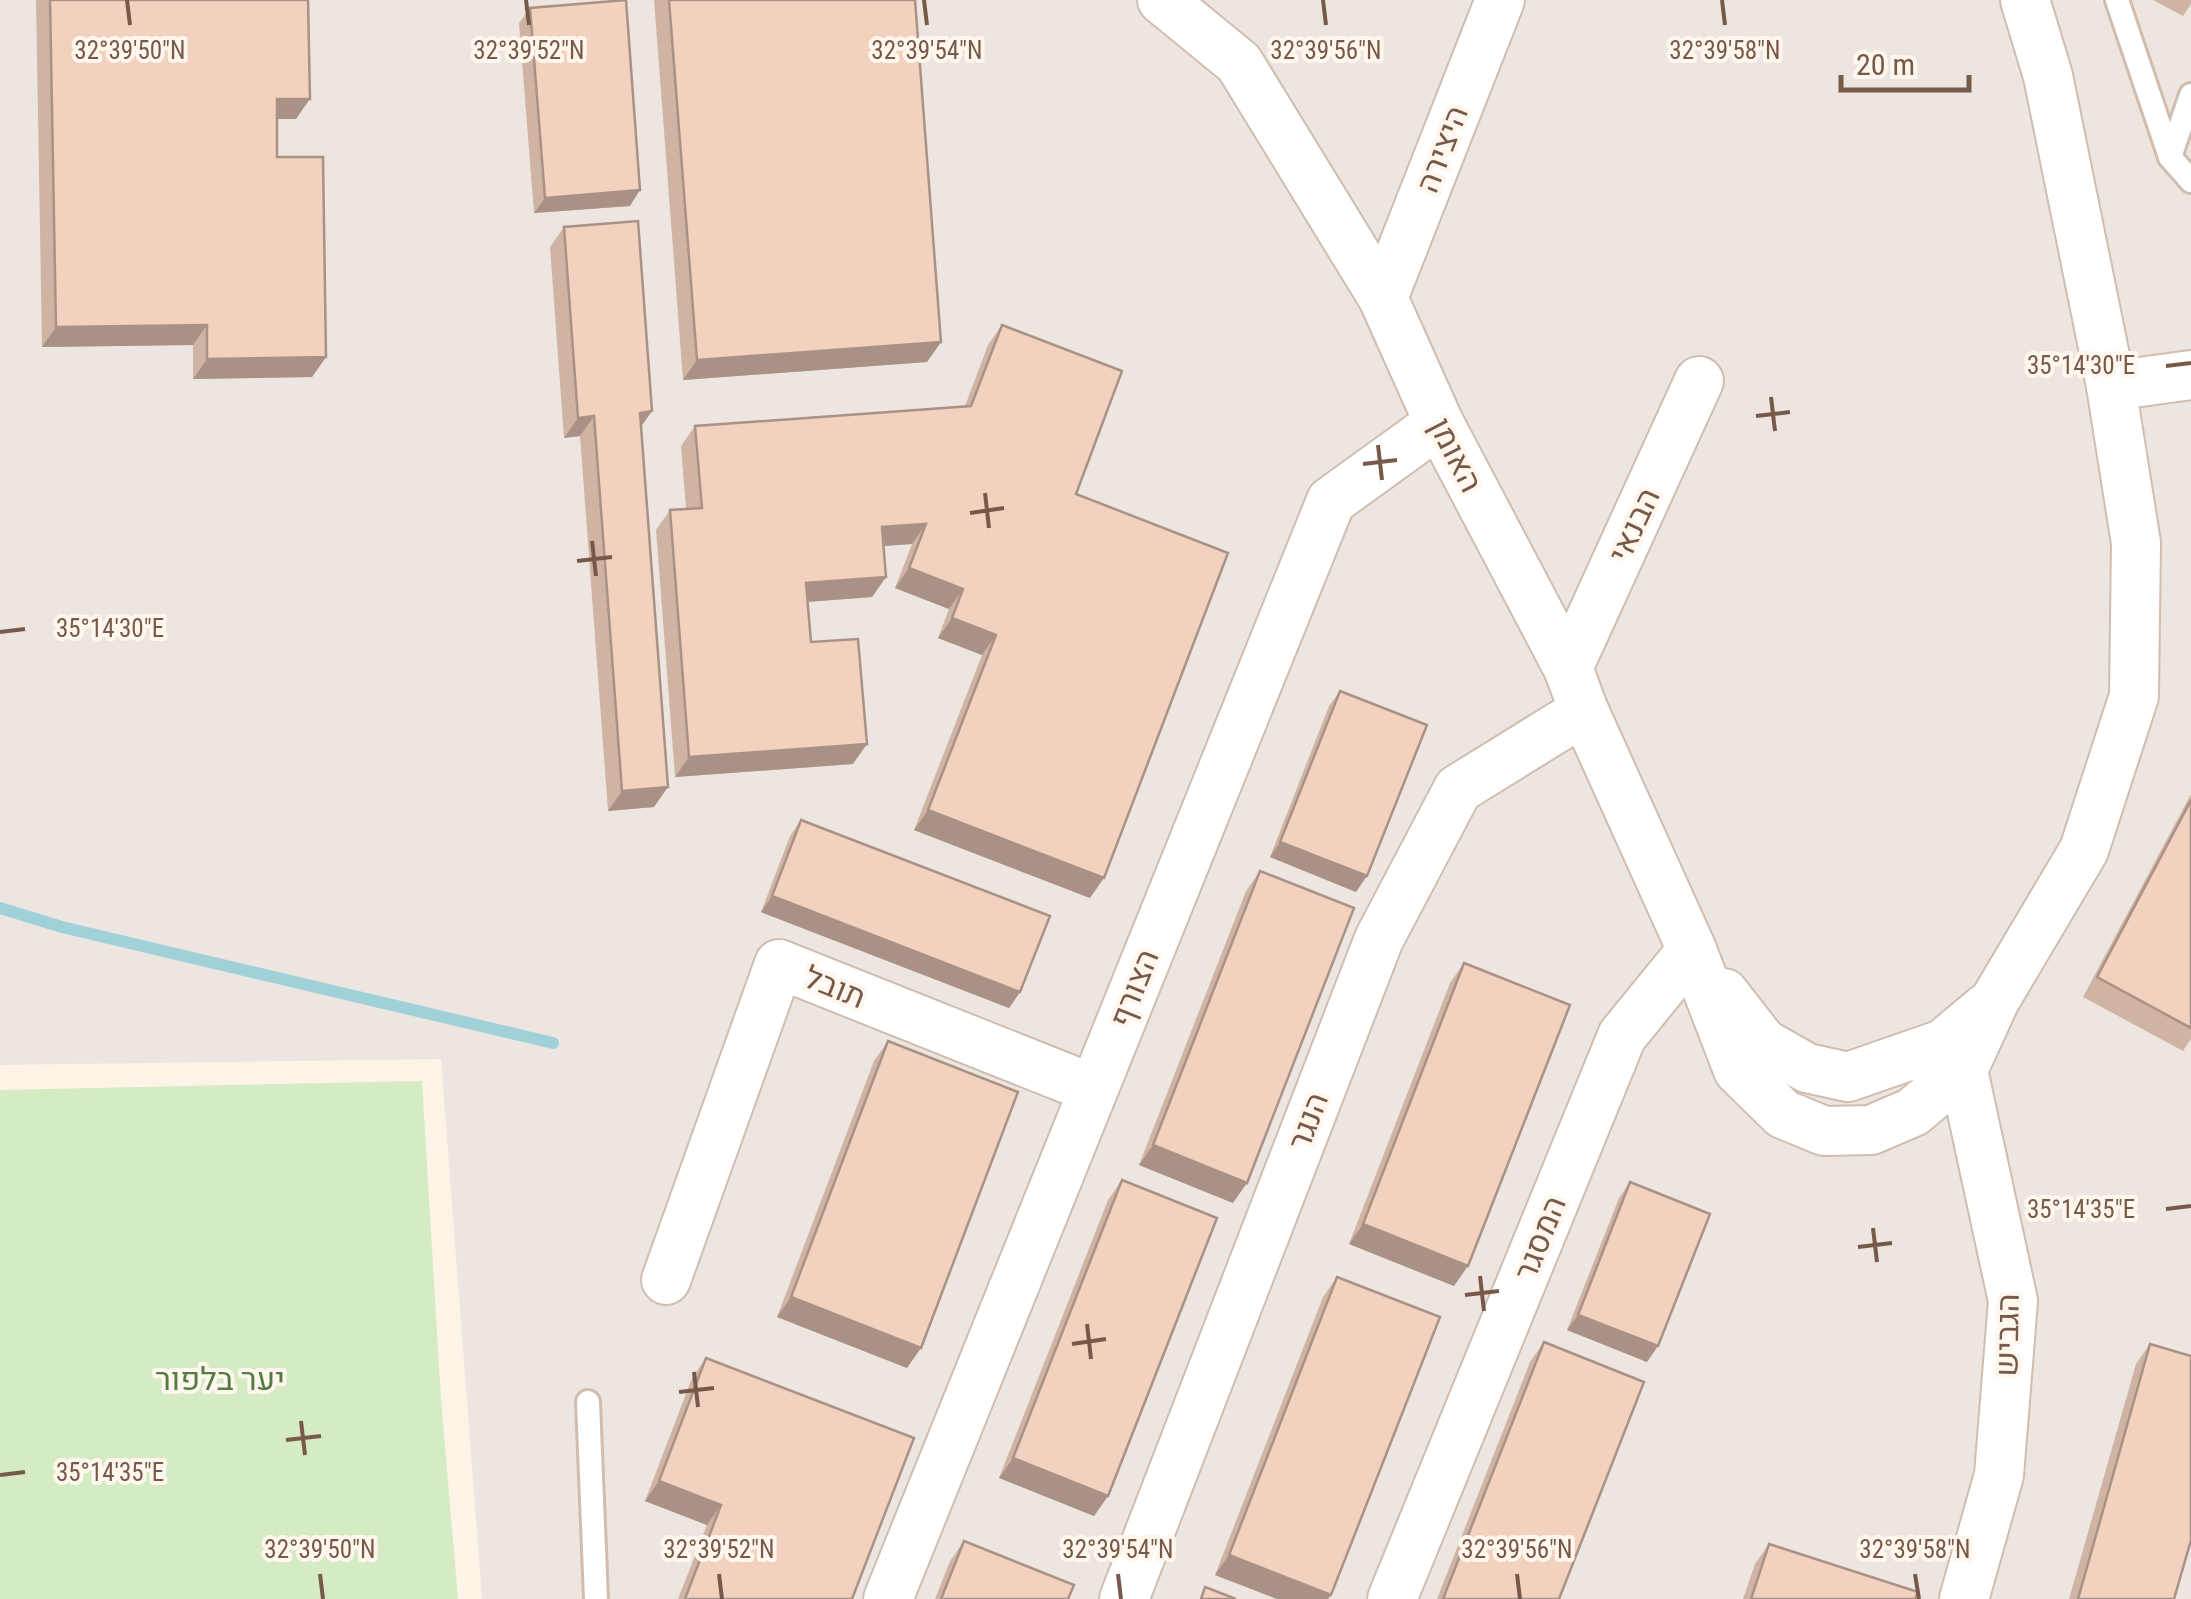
<svg xmlns="http://www.w3.org/2000/svg" width="2191" height="1599" font-family="'Roboto Condensed',Heebo,sans-serif">
	<style>
		.industrial { fill: #ede6e0 }
		.green { fill: #d5ebc4 }
		.lines { fill: none; stroke-linecap: round; stroke-linejoin: round }
		.stream { stroke: #a0d1d9; stroke-width: 12 }
		.service-casing { stroke: #d1bdae; stroke-width: 28 }
		.minor-casing { stroke: #d1bdae; stroke-width: 52 }
		.service { stroke: #fff; stroke-width: 22 }
		.minor { stroke: #fff; stroke-width: 48 }
		.wall { fill: #d0b4a3 }
		.shaded-wall { fill: #a99285 }
		.building { fill: #f2d1be; stroke: #a99285; stroke-width: 2.5 }
		.ticks { fill: none; stroke: #77594a; stroke-width: 4 }
		.labels { text-anchor: middle; dominant-baseline: central; stroke-width: 8; stroke-linejoin: round; paint-order: stroke }
		.street-label { font-size: 32px; fill: #77594a; stroke: #fff7ed }
		.park-label { font-size: 32px; fill: #547c42; stroke: #fff7ed }
		.ticks-label { font-size: 25px; text-anchor: middle; fill: #77594a; stroke: #fff7ed; stroke-width: 8; stroke-linejoin: round; paint-order: stroke }
	</style>
	<rect width="100%" height="100%" fill="#fdf3e6"/>
	<!-- industrial -->
	<polygon class="industrial" points="0,0 2191,0 2191,1599 482,1599 441,1059 0,1065"/>
	<!-- green -->
	<polygon class="green" points="422,1081 441,1399 458,1599 0,1599 0,1090"/>
	<g class="lines">
		<!-- stream -->
		<polyline class="stream" points="0,908 62,927 553,1043"/>
		<defs>
			<g id="service">
				<polyline points="2117,0 2170,157"/>
				<polyline points="2191,95 2170,157 2191,181"/>
				<polyline points="588,1402 596,1599"/>
			</g>
			<g id="minor">
				<polyline points="1162,0 1239,63 1383,298 1439,423 1568,668 1584,711 1692,950 1738,1070 1783,1114 1824,1131 1871,1130 1913,1112 1963,1070 1995,1000 2084,850 2134,696 2136,543 2111,386 2048,76 2025,0"/>
				<polyline points="1383,298 1500,0"/>
				<polyline points="2111,386 2191,375"/>
				<polyline points="1568,668 1699,381"/>
				<polyline points="1724,993 1763,1043 1807,1068 1848,1077 1943,1044 1986,1008"/>
				<polyline points="1963,1070 2013,1301 1999,1475 1964,1599"/>
				<polyline points="666,1280 779,964 1093,1089"/>
				<polyline points="888,1599 1331,501 1439,423"/>
				<polyline points="1124,1599 1379,939 1458,789 1584,711"/>
				<polyline points="1392,1599 1622,1036 1692,950"/>
			</g>
		</defs>
		<!-- service casing -->
		<use href="#service" class="service-casing"/>
		<!-- minor casing -->
		<use href="#minor" class="minor-casing"/>
		<!-- service -->
		<use href="#service" class="service"/>
		<!-- minor -->
		<use href="#minor" class="minor"/>
	</g>
	<!-- wall -->
	<g class="wall">
		<polygon points="36,0 308,0 296,119 277,119 277,157 326,357 312,377 193,379 193,345 42,347"/>
		<polygon points="654,0 915,0 941,342 927,362 683,380"/>
		<polygon points="2153,0 2191,0 2191,4 2183,16"/>
		<polygon points="530,8 630,206 534,213 519,23"/>
		<polygon points="564,227 641,428 654,807 608,811 580,436 564,438 550,247"/>
		<polygon points="1002,325 1076,494 1090,898 914,830 982,655 938,638 949,609 895,588 912,544 884,546 886,577 872,597 808,602 811,642 853,764 675,777 656,530 670,510 686,509 681,446 695,426 965,406 988,345"/>
		<polygon points="1340,691 1356,892 1270,857 1329,706"/>
		<polygon points="2191,794 2191,1039 2183,1051 2083,997"/>
		<polygon points="801,820 1020,992 1009,1008 761,912 790,836"/>
		<polygon points="1260,871 1233,1203 1139,1165 1246,891"/>
		<polygon points="1464,963 1454,1286 1349,1244 1450,983"/>
		<polygon points="888,1041 907,1368 777,1317 874,1061"/>
		<polygon points="1122,1180 1108,1496 1094,1516 999,1478 1108,1200"/>
		<polygon points="1630,1182 1647,1362 1567,1330 1619,1198"/>
		<polygon points="1337,1277 1331,1595 1328,1599 1277,1599 1215,1575 1323,1297"/>
		<polygon points="1544,1342 1559,1599 1437,1599 1530,1362"/>
		<polygon points="2150,1344 2174,1599 2069,1599 2136,1364"/>
		<polygon points="706,1358 852,1599 678,1599 707,1525 645,1501 692,1378"/>
		<polygon points="964,1541 1068,1599 935,1599 950,1561"/>
		<polygon points="1769,1544 1915,1599 1743,1599 1755,1564"/>
	</g>
	<!-- shaded-wall -->
	<g class="shaded-wall">
		<polygon points="277,99 310,99 296,119 263,119"/>
		<polygon points="640,190 630,206 534,213 545,198"/>
		<polygon points="207,325 193,345 42,347 56,327"/>
		<polygon points="941,342 927,362 683,380 697,360"/>
		<polygon points="326,357 312,377 193,379 207,359"/>
		<polygon points="652,411 638,431 640,413"/>
		<polygon points="594,416 580,436 564,438 578,418"/>
		<polygon points="926,524 912,544 868,547 882,527"/>
		<polygon points="909,568 963,589 949,609 895,588"/>
		<polygon points="886,577 872,597 792,603 806,583"/>
		<polygon points="952,618 996,635 982,655 938,638"/>
		<polygon points="867,744 853,764 675,777 689,757"/>
		<polygon points="668,787 654,807 608,811 622,791"/>
		<polygon points="928,810 1104,878 1090,898 914,830"/>
		<polygon points="1280,842 1367,876 1356,892 1270,857"/>
		<polygon points="772,896 1020,992 1009,1008 761,912"/>
		<polygon points="1153,1145 1247,1183 1233,1203 1139,1165"/>
		<polygon points="1363,1224 1468,1266 1454,1286 1349,1244"/>
		<polygon points="791,1297 921,1348 907,1368 777,1317"/>
		<polygon points="1578,1315 1658,1346 1647,1362 1567,1330"/>
		<polygon points="1013,1458 1108,1496 1094,1516 999,1478"/>
		<polygon points="659,1481 721,1505 707,1525 645,1501"/>
		<polygon points="1229,1555 1331,1595 1328,1599 1277,1599 1215,1575"/>
	</g>
	<!-- building -->
	<g class="building">
		<polygon points="50,0 308,0 310,99 277,99 277,157 323,157 326,357 207,359 207,325 56,327"/>
		<polygon points="626,0 640,190 545,198 530,8"/>
		<polygon points="669,0 915,0 941,342 697,360"/>
		<polygon points="638,221 652,411 640,413 668,787 622,791 594,416 578,418 564,227"/>
		<polygon points="1002,325 1122,371 1076,494 1228,553 1104,878 928,810 996,635 952,618 963,589 909,568 926,524 882,527 886,577 806,583 811,642 858,639 867,744 689,757 670,510 702,508 695,426 971,406"/>
		<polygon points="1340,691 1427,725 1367,876 1280,842"/>
		<polygon points="2191,800 2191,1028 2097,977"/>
		<polygon points="801,820 1050,916 1020,992 772,896"/>
		<polygon points="1260,871 1354,908 1247,1183 1153,1145"/>
		<polygon points="1464,963 1570,1005 1468,1266 1363,1224"/>
		<polygon points="888,1041 1018,1092 921,1348 791,1297"/>
		<polygon points="1122,1180 1217,1218 1108,1496 1013,1458"/>
		<polygon points="1630,1182 1710,1214 1658,1346 1578,1315"/>
		<polygon points="1337,1277 1440,1317 1331,1595 1229,1555"/>
		<polygon points="1544,1342 1644,1382 1559,1599 1443,1599"/>
		<polygon points="2150,1344 2191,1356 2191,1540 2174,1599 2078,1599"/>
		<polygon points="706,1358 914,1438 852,1599 685,1599 721,1505 659,1481"/>
		<polygon points="964,1541 1074,1585 1068,1599 941,1599"/>
		<polygon points="1769,1544 1918,1592 1915,1599 1751,1599"/>
		<polygon points="1205,1587 1236,1599 1201,1599"/>
	</g>
	<!-- ticks -->
	<path class="ticks" d="M127,0L130,25M526,0L529,25M924,0L927,25M1323,0L1326,25M1722,0L1725,25M2166,366L2191,363M1771,397L1775,431M1756,416L1790,412M1378,445L1382,480M1363,464L1397,460M985,493L989,528M970,513L1004,508M592,541L596,576M577,561L612,557M0,632L25,629M2166,1209L2191,1206M1873,1228L1877,1262M1858,1247L1892,1243M1480,1276L1484,1311M1465,1295L1499,1291M1087,1324L1091,1359M1072,1344L1106,1339M694,1372L698,1407M679,1392L714,1388M301,1421L305,1455M286,1440L321,1436M0,1475L25,1472M320,1574L323,1599M719,1574L722,1599M1118,1574L1121,1599M1517,1574L1520,1599M1915,1574L1919,1599"/>
	<g class="labels">
		<!-- street labels -->
		<g class="street-label">
			<text transform="translate(1442 149) rotate(-69)">היצירה</text>
			<text transform="translate(1456 455) rotate(63)">האומן</text>
			<text transform="translate(1634 525) rotate(-65)">הבנאי</text>
			<text transform="translate(835 987) rotate(22)">תובל</text>
			<text transform="translate(1134 988) rotate(-68)">הצורף</text>
			<text transform="translate(1308 1121) rotate(-69)">הנגר</text>
			<text transform="translate(1540 1238) rotate(-68)">המסגר</text>
			<text transform="translate(2007 1335) rotate(-89)">הגביש</text>
		</g>
		<!-- park labels -->
		<g class="park-label">
			<text x="220" y="1379">יער בלפור</text>
		</g>
	</g>
	<g class="ticks-label">
		<text x="130" y="59">32°39'50"N</text>
		<text x="529" y="59">32°39'52"N</text>
		<text x="927" y="59">32°39'54"N</text>
		<text x="1326" y="59">32°39'56"N</text>
		<text x="1725" y="59">32°39'58"N</text>
		<text x="2081" y="374">35°14'30"E</text>
		<text x="110" y="637">35°14'30"E</text>
		<text x="2081" y="1218">35°14'35"E</text>
		<text x="110" y="1481">35°14'35"E</text>
		<text x="320" y="1558">32°39'50"N</text>
		<text x="719" y="1558">32°39'52"N</text>
		<text x="1118" y="1558">32°39'54"N</text>
		<text x="1517" y="1558">32°39'56"N</text>
		<text x="1915" y="1558">32°39'58"N</text>
	</g>
	<!-- scale -->
	<path d="M1841 75v15h128v-15" fill="none" stroke="#77594a" stroke-width="5"/>
	<text x="1856" y="75" font-size="30" fill="#77594a" stroke="#fff7ed" stroke-width="8" paint-order="stroke">20 m</text>
</svg>
